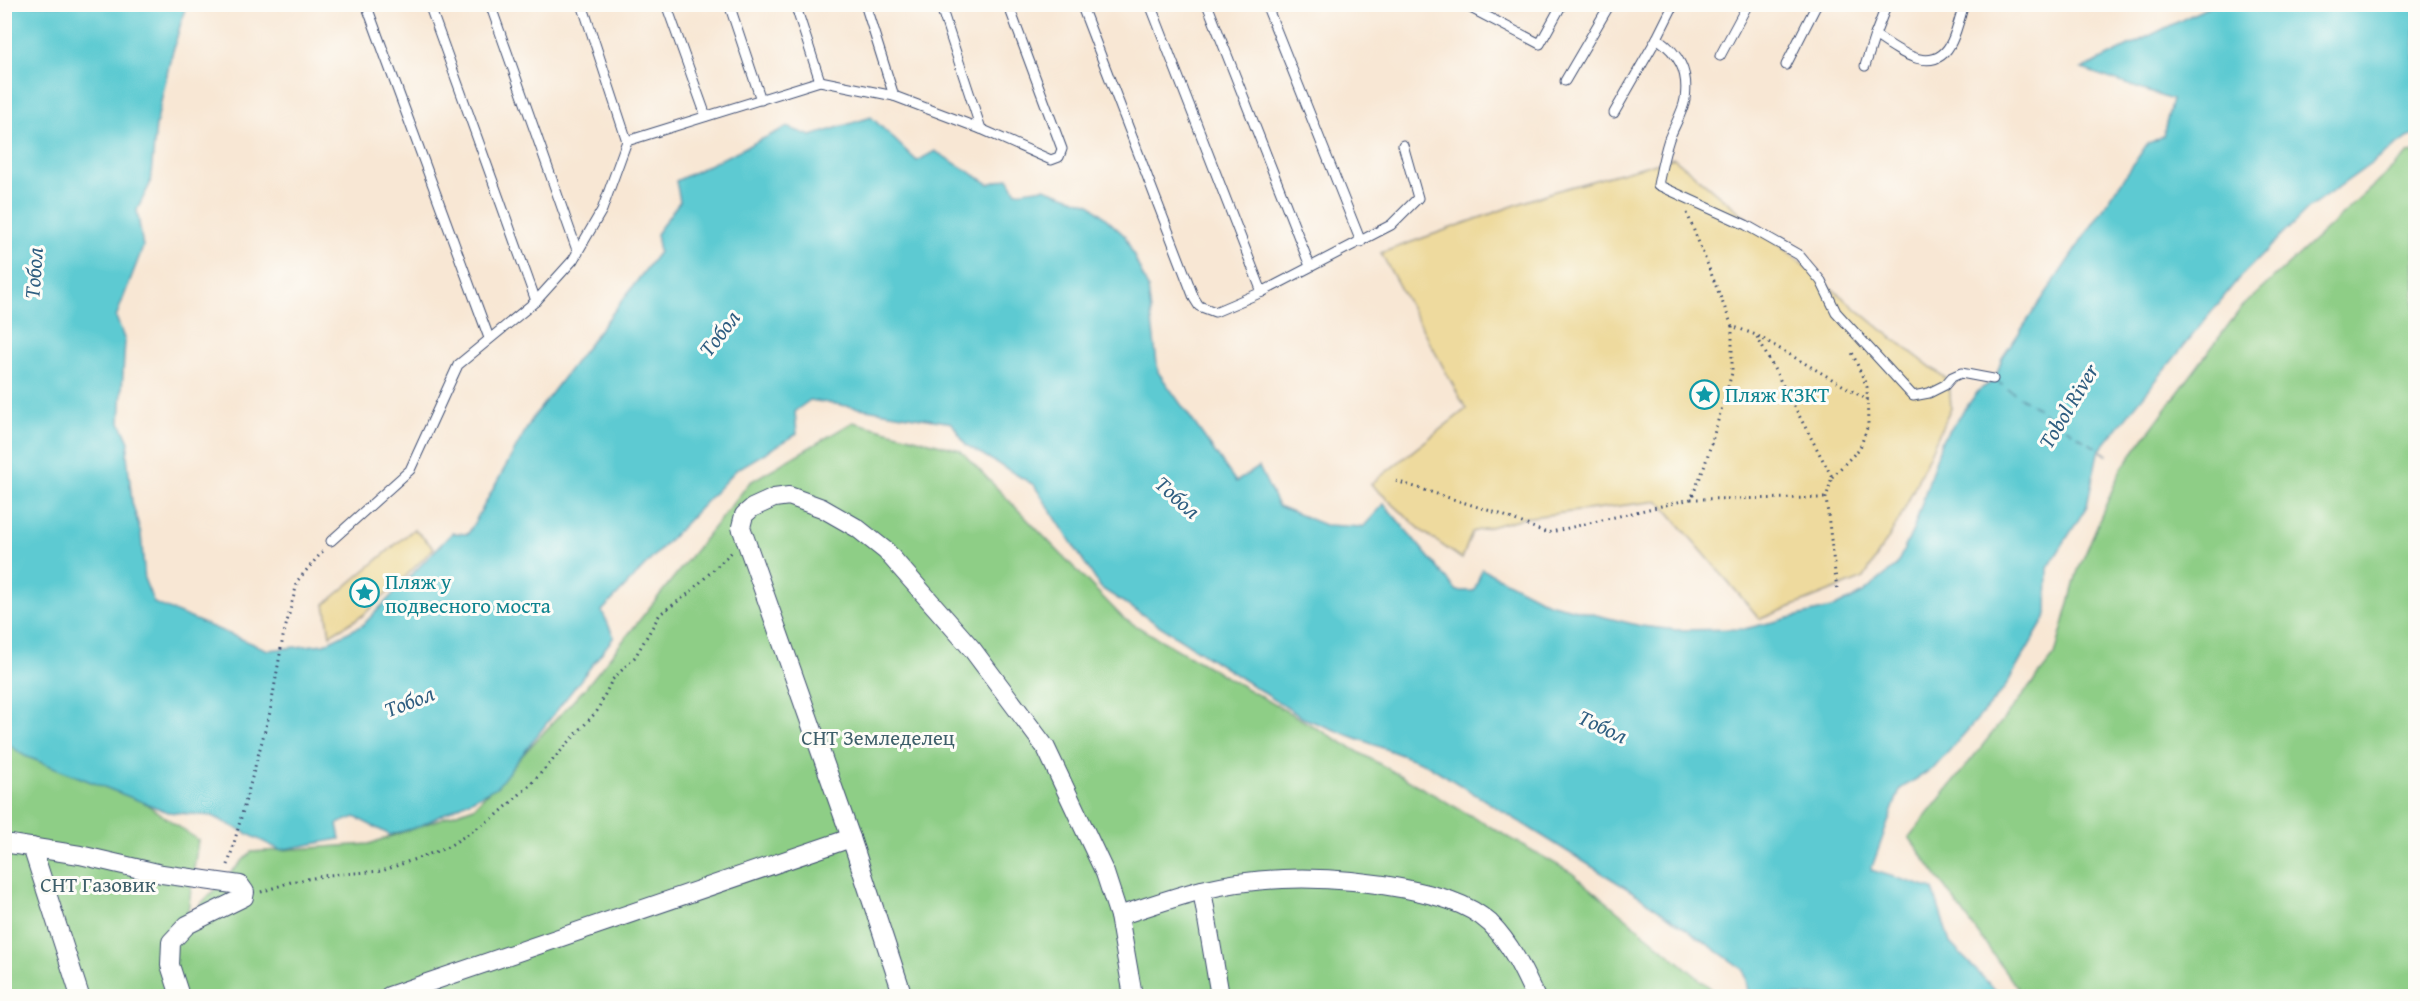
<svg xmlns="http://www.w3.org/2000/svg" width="2420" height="1001" font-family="'Gentium Book Plus',serif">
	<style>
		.green { fill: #8ece86; stroke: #547e72; stroke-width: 1.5 }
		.sand { fill: #eeda9e; stroke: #84847e; stroke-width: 1.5 }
		.water { fill: #5dcad2; stroke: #3c7c98; stroke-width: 1.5 }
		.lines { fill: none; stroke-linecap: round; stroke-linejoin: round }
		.ferry { stroke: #2f5e81; stroke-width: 1.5; stroke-dasharray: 8 6; stroke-linecap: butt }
		.service-casing { stroke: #3c4b70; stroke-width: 11 }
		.minor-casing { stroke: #3c4b70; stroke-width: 20 }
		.path { stroke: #3c4b70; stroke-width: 3; stroke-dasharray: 1.5 4.5; stroke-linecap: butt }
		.service { stroke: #fff; stroke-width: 9 }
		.minor { stroke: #fff; stroke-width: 18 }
		.labels { text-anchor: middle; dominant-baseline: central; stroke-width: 6; stroke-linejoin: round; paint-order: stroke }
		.culture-label { font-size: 21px; fill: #0d838f; stroke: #fdfcf7; text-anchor: start }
		.park-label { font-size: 21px; fill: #3e5f6a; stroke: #fdfcf7 }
		.water-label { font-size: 22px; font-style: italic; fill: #2f5e81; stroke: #fdfcf7 }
	</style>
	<rect width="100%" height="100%" fill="#fdfcf7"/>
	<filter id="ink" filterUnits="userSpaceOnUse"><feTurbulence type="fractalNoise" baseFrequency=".0167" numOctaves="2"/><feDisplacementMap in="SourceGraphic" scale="12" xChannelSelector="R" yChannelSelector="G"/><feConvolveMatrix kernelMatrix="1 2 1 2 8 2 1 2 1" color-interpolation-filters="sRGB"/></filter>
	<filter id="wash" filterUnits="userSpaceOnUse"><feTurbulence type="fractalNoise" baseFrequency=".008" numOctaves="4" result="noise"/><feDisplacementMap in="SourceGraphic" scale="24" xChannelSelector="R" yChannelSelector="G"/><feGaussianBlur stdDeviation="1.35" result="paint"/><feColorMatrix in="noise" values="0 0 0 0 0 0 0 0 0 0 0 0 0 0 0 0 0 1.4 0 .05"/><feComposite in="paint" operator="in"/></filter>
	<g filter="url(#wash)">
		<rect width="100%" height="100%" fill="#f8e7d4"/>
		<!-- green -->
		<g class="green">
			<polygon points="2415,152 2415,996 2023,996 1909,837 2055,655 2077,573 2121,469 2241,308 2408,154"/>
			<polygon points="853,422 960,450 1124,619 1572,873 1720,996 5,996 4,705 198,840 187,918 251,852 369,844 474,807 586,687 750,482"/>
		</g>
		<!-- sand -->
		<g class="sand">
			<polygon points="1674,158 1882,330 1949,381 1951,407 1901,517 1864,578 1760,619 1659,501 1522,518 1472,532 1462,559 1422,531 1371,484 1466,409 1381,253 1552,192"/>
			<polygon points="414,529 434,548 401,581 362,616 330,635 325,604"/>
		</g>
		<!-- water -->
		<polygon class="water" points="5,5 186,5 169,65 156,125 150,184 137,210 143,247 116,317 125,341 120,422 129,442 127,455 132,502 141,534 145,581 154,603 268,650 324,644 363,625 452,533 468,534 532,419 659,252 656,234 680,201 676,181 787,127 811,136 871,117 917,161 935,151 989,184 1008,178 1016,192 1044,188 1090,204 1125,236 1148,288 1158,372 1236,482 1259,467 1278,506 1325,525 1363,527 1384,504 1457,591 1474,591 1482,569 1548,603 1641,626 1676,630 1744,629 1835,607 1863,593 1896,566 1914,528 1942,440 1979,390 1995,380 2002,358 2147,144 2163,136 2172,100 2082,69 2212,5 2415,5 2415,135 2407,138 2308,209 2239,278 2098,452 2087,506 2048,568 2047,615 2004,689 1934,768 1900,789 1871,870 1933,889 1950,943 2001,996 1749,996 1744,970 1636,894 1428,765 1303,718 1101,588 1034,485 966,445 952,423 810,400 795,411 797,434 736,470 602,611 614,637 497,787 418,827 390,835 355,817 337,824 340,839 280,850 212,816 168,812 25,756 5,742"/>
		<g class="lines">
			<!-- ferry -->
			<polyline class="ferry" points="1996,381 2110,457"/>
		</g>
	</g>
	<g filter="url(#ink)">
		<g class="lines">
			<defs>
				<g id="service">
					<polyline points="366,4 489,338"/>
					<polyline points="429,4 536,301"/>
					<polyline points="490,4 578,253"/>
					<polyline points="582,4 627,141"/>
					<polyline points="666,4 706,116"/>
					<polyline points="729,4 761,100"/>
					<polyline points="795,4 820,81"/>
					<polyline points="865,4 894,96"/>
					<polyline points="940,4 981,129"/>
					<polyline points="1081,4 1194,298 1199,306 1215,312 1262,292 1391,225 1418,198 1403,145"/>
					<polyline points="1150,4 1262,292"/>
					<polyline points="1207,4 1310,266"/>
					<polyline points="1266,4 1361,242"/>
					<polyline points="1463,4 1540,44 1562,4"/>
					<path d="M1887,4L1875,35C1897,50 1935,79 1952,41C1957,30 1960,17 1964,4"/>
					<path d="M1657,38C1679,54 1689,71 1685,99C1683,112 1674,126 1669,139C1664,154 1661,170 1658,185L1746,225L1799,255L1821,281L1836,312L1913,396L1929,393L1945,385L1952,377L1961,373L1993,379"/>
					<polyline points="1720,56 1748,4"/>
					<polyline points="1786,65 1817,4"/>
					<polyline points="1865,66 1875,35"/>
					<polyline points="1565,81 1610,4"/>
					<polyline points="1614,113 1657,38 1674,4"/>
					<polyline points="331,541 410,470 458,365 536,301 573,260 602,210 627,141 820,81 894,96 981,129 1051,160 1059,157 1062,149 1008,4"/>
				</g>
				<g id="minor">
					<polyline points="4,843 80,855 162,874 240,885 245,892 244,897 187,925 171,942 170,965 180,996"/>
					<polyline points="32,847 80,996"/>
					<polyline points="1202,890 1220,996"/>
					<path d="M1119,916C1146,907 1174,897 1202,890C1269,874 1340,876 1406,889C1435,895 1467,902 1490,923C1511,944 1523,970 1535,996"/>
					<polyline points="389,996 851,838"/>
					<polyline points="903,996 851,838 741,527 744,515 752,508 774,498 789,496 822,508 857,528 886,551 972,649 1046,748 1105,873 1119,916 1133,996"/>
				</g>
			</defs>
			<!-- service casing -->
			<use href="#service" class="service-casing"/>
			<!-- minor casing -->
			<use href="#minor" class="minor-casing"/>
			<!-- path -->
			<g class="path">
				<polyline points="1687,213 1732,326 1756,335 1868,400"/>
				<polyline points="1757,337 1832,477 1826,498 1837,589"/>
				<polyline points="1832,477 1860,448 1868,425 1867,387 1851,350"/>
				<polyline points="1396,481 1500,514 1547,533 1691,499 1704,468 1732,373 1732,326"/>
				<polyline points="1691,499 1826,498"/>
				<polyline points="228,865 270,712 283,637 298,580 323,551"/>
				<polyline points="261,892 291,882 329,875 382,871 446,848 496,816 531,784 597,711 612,680 635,657 660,614 688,594 732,552"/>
			</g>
			<!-- service -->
			<use href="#service" class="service"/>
			<!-- minor -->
			<use href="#minor" class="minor"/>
		</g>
	</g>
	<!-- icons -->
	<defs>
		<symbol id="sight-ring" viewBox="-11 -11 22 22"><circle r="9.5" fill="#fdfcf7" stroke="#0f9aa8" stroke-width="1.5"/><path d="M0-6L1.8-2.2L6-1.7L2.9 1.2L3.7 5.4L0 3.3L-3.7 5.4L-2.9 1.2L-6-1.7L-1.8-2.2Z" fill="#0f9aa8"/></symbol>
	</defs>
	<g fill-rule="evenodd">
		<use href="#sight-ring" x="1688" y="378" width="33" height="33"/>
		<use href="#sight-ring" x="348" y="576" width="33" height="33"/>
	</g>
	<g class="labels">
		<!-- culture labels -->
		<g class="culture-label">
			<text x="1725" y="394">Пляж КЗКТ</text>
			<text x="385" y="581">Пляж у<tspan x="385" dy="24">подвесного моста</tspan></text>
		</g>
		<!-- park labels -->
		<g class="park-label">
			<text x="878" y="737">СНТ Земледелец</text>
			<text x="98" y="884">СНТ Газовик</text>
		</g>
		<!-- water labels -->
		<g class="water-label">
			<text transform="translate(33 273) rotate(-86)">Тобол</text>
			<text transform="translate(719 333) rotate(-52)">Тобол</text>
			<text transform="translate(2068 406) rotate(-59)">Tobol River</text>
			<text transform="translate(1178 497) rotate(42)">Тобол</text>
			<text transform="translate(409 701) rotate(-21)">Тобол</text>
			<text transform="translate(1603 726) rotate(25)">Тобол</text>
		</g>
	</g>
	<!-- margin -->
	<rect width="2420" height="1001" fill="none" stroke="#fdfcf7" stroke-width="24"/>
</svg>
